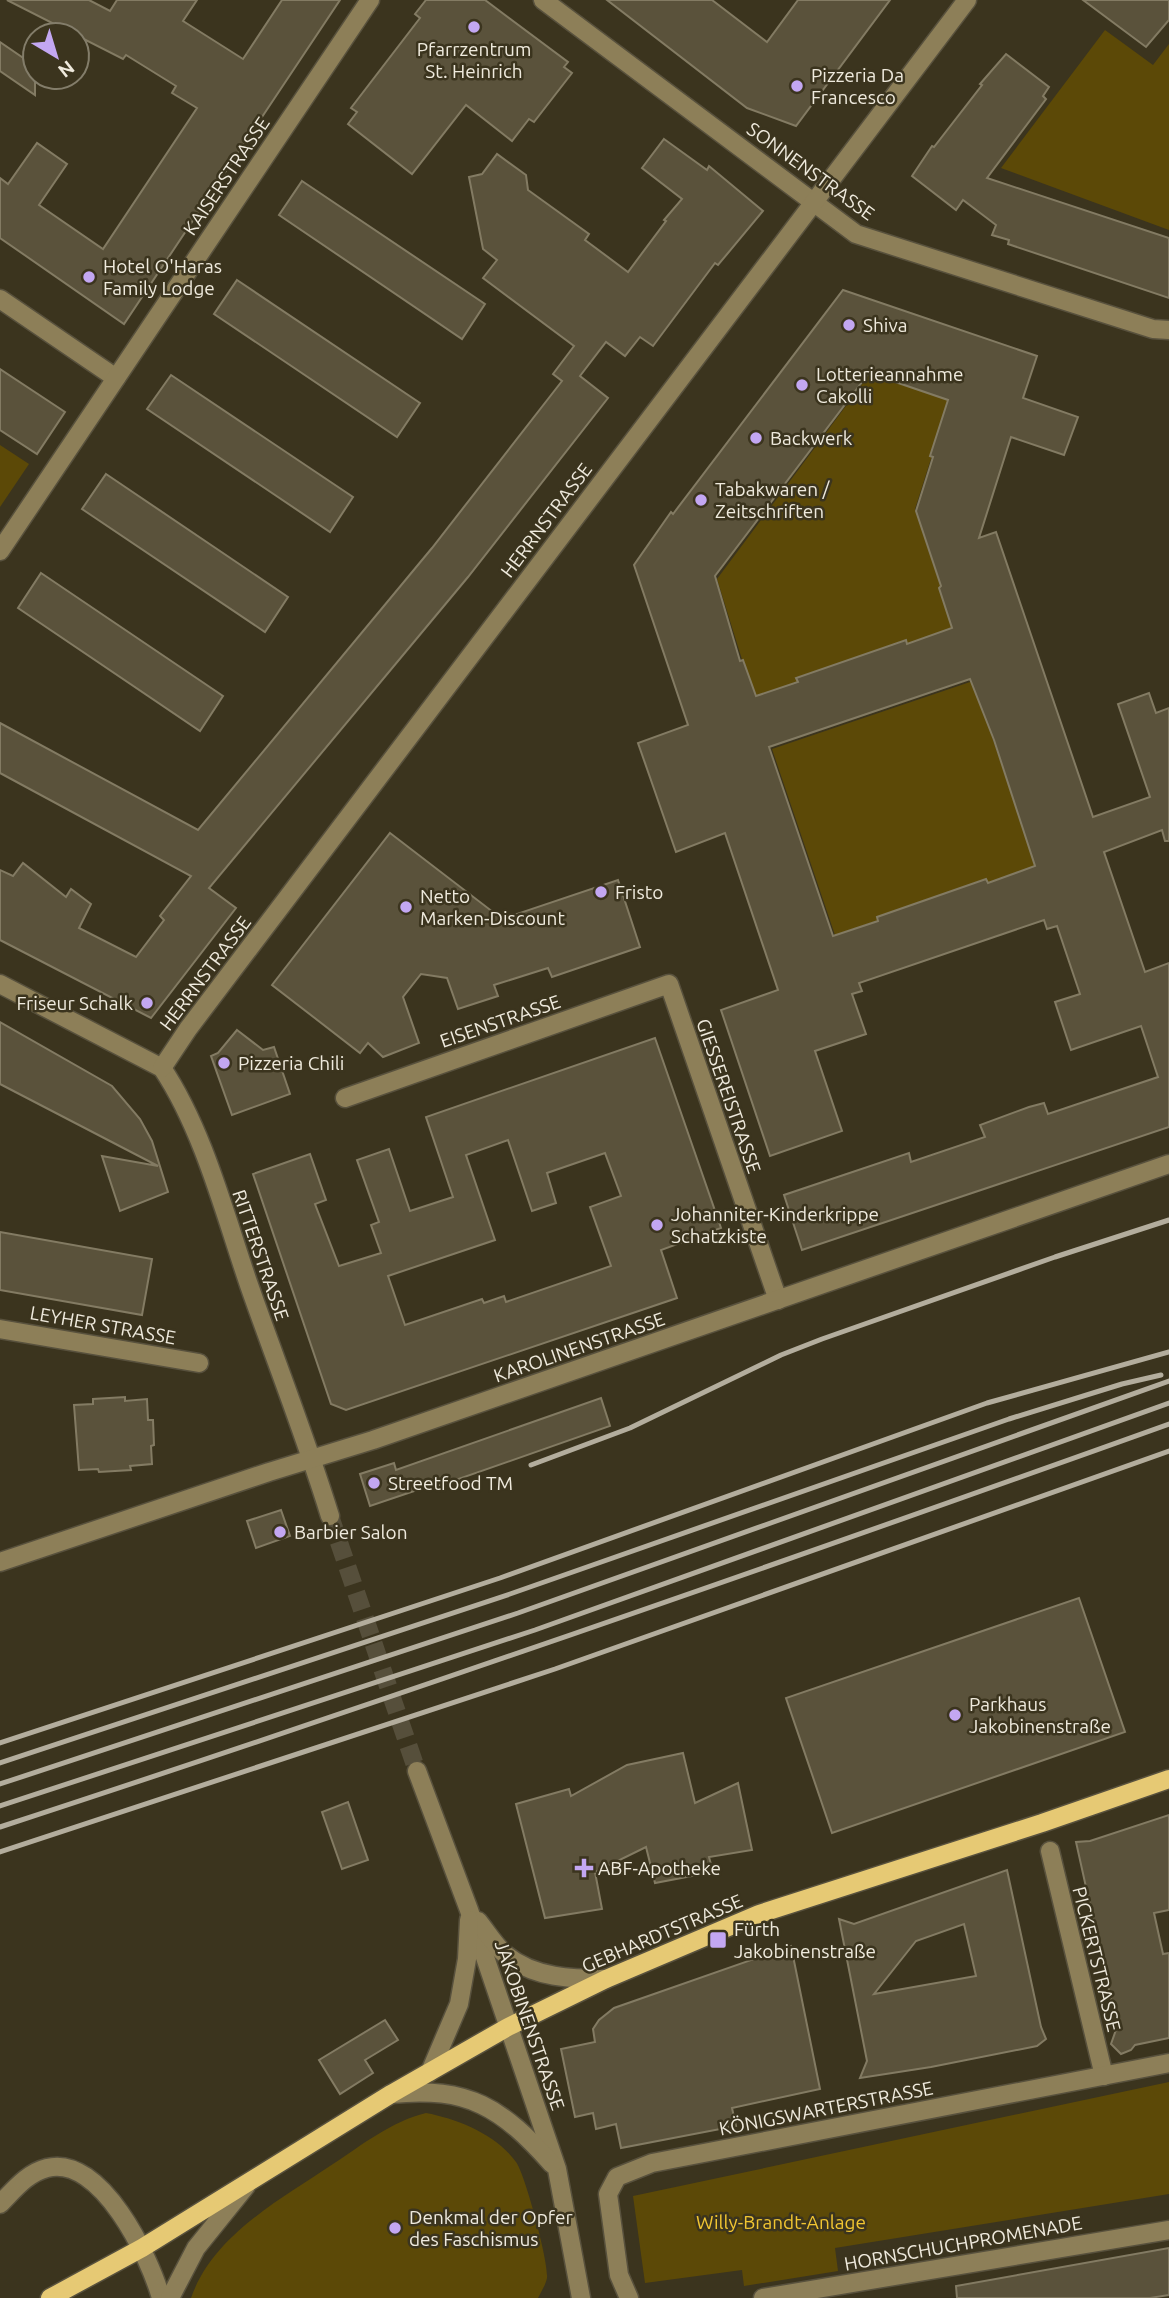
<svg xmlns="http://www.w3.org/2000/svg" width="1169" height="2298" font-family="Ubuntu,sans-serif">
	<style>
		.green { fill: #5c4907 }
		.building { fill: #5a523b; stroke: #837b63; stroke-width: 2; fill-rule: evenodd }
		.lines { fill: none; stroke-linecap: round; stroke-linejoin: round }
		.minor-tunnel { stroke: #564f3b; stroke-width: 18; stroke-dasharray: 18 9; stroke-linecap: butt }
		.minor-casing { stroke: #58513d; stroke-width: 21 }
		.major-casing { stroke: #58513d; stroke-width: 21 }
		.minor { stroke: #8d7f58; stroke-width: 18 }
		.major { stroke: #e6c974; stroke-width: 18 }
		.rail { stroke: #b3ad9d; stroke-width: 5 }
		.poi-dot { fill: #c3a7f2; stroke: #3b341e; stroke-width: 2.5 }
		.labels { text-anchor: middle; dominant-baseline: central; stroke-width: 5; stroke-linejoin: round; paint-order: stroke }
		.poi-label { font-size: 19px; fill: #efeadd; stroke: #3b341e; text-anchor: start }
		.street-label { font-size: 19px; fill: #efeadd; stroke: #3b341e }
		.park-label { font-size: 19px; fill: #f1c531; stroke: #3b341e }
	</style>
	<rect width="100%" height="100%" fill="#3b341e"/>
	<!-- green -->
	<g class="green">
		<polygon points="1105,30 1153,65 1169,44 1169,230 1001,168"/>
		<polygon points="869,375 950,399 915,509 955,627 754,698 717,579"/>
		<polygon points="0,445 29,464 0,507"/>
		<polygon points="973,681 1036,866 835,935 772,749"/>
		<polygon points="1169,2082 1169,2194 835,2248 838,2271 744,2286 742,2270 645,2283 633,2196"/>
		<path d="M426,2113C458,2119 497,2135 516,2162C525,2174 549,2263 547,2278C546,2284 541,2292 538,2298H191C213,2235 281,2199 333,2164C362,2145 392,2121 426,2113Z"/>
	</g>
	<!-- building -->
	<g class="building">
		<polygon points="7,0 89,0 110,11 117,0 197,0 183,21 243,59 282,0 340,0 124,324 0,238 0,178 8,184 37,143 67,164 39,205 103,249 197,108 172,93 176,86 126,55 123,59"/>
		<polygon points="426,0 485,0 568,62 564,67 572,73 534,122 529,119 512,141 466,105 412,174 348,124 357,112 351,108 420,18 415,14"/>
		<polygon points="607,0 712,0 767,42 798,0 890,0 796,126 747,108"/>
		<polygon points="1083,0 1169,0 1169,20 1146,47"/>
		<polygon points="0,42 35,66 35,95 0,71"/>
		<polygon points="1006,54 1049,87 1043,96 1046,99 987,178 1169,238 1169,298 1008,244 1009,240 992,235 996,225 963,200 956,210 912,176 932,146 934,147 982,85 980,84"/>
		<polygon points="664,139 707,170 709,166 763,211 718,265 715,263 653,346 640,337 625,356 606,342 580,376 608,398 468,577 209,888 236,908 151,1018 0,940 0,870 13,876 23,863 66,897 71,889 91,904 79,928 136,957 164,920 160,916 191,876 0,773 0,723 198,830 432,548 562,381 553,374 574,346 483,278 497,260 483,249 469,177 482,174 497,154 526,175 528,190 589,234 585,240 628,272 666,221 664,220 682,199 642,168"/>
		<polygon points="302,181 485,304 462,339 279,215"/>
		<polygon points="237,280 420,403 397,437 214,314"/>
		<path d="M843,290L1037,356L1023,398L1078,417L1064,455L1011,437L979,538L996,532L1093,817L1150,797L1118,704L1149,693L1156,713L1169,708V841H1165L1162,830L1104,852L1145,972L1169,963V1127L802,1250L784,1195L909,1153L911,1162L985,1137L980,1125L1029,1107L1044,1103L1048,1114L1158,1077L1141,1026L1071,1050L1055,1002L1080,994L1057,926L1047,929L1044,920L859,983L862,991L852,994L866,1034L815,1051L842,1131L770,1156L721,1010L778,990L725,833L676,852L653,786L638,743L688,725L634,565L671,512L673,514ZM869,373L948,400L930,456L933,457L916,511L941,586L939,588L952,628L907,644L906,640L796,678L798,682L756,696L743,660L740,661L715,576ZM970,679L994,740L1035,866L988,883L986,879L877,917L878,921L833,936L769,747Z"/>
		<polygon points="0,369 65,412 37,454 0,430"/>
		<polygon points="171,375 353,497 330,532 147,409"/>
		<polygon points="106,474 288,597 265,632 82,509"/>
		<polygon points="41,573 223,696 200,731 18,608"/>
		<polygon points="390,833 502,919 618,880 640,947 552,977 548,968 494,985 498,996 458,1009 447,978 421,974 403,997 419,1043 383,1057 368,1043 360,1053 272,985"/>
		<polygon points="0,1022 112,1086 140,1119 152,1141 168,1192 120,1211 102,1156 158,1166 0,1084"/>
		<polygon points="237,1030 263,1050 274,1047 290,1094 232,1115 211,1056 218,1053"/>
		<path d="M655,1038L721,1228L661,1250L677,1298L346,1410L331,1404L253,1174L310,1154L326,1200L315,1204L339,1266L381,1253L371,1225L379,1222L357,1160L389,1149L410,1211L453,1197L426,1117ZM508,1140L532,1211L556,1203L547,1173L605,1153L621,1196L590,1207L611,1266L506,1302L504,1296L484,1303L482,1299L405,1325L388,1276L495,1240L466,1155Z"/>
		<polygon points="0,1232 152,1259 142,1315 0,1290"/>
		<polygon points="125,1397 125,1401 147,1399 148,1420 153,1420 154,1445 151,1446 152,1464 130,1466 131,1470 99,1472 98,1469 79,1470 74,1405 93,1404 93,1399"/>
		<polygon points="601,1398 610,1426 430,1489 429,1486 370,1506 360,1474 394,1463 396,1470"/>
		<polygon points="281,1510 290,1536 256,1548 247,1521"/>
		<polygon points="1079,1598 1125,1732 832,1833 786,1698"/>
		<polygon points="683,1753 695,1803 738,1783 752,1850 709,1857 713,1872 655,1883 646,1847 595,1872 602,1909 545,1918 516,1804 569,1789 571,1796 627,1765"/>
		<polygon points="348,1802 368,1860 342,1869 322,1812"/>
		<polygon points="1169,1815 1169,1910 1154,1913 1163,1954 1169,1953 1169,2038 1135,2045 1131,2050 1121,2054 1111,2044 1117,2027 1076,1842 1090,1841"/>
		<path d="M1007,1870L1041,2027L1046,2039L1037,2046L931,2067L860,2078L867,2061L839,1919L854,1924ZM964,1924L976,1976L874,1994L916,1941Z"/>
		<polygon points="791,1946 820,2089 732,2108 736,2126 621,2148 616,2124 596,2129 593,2113 575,2117 561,2049 595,2042 593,2029 599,2020 614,2008"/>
		<polygon points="385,2020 398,2040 365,2060 373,2073 340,2094 319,2060"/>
		<polygon points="1169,2248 1169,2295 1150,2298 957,2298 956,2286"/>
	</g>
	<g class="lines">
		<!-- minor-tunnel -->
		<polyline class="minor-tunnel" points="330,1516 417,1771"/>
		<defs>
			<g id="minor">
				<polyline points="543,0 856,234 1153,329 1169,330"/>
				<polyline points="0,299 116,378"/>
				<polyline points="0,551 370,0"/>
				<path d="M0,984L162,1068C203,1129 225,1215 249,1285C276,1362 306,1438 330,1516"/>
				<polyline points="162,1068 188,1029 967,0"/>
				<polyline points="345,1098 669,984 778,1300"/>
				<polyline points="0,1329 199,1363"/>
				<polyline points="0,1562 269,1472 373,1440 1169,1164"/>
				<polyline points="417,1771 469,1910 557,2169 581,2298"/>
				<polyline points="1050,1851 1104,2076"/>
				<path d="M478,1921C487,1932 495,1946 506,1955C534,1978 572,1979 606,1979"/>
				<polyline points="430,2072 459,2004 467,1959 469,1920"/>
				<path d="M391,2094C469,2086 502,2108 552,2164"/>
				<path d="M0,2204C14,2190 27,2173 47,2168C101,2154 150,2258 161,2298"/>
				<polyline points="170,2298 196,2248 246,2186"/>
				<polyline points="629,2298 619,2275 608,2194 617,2177 652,2163 1169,2063"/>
				<polyline points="763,2298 1169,2230"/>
			</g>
			<polyline id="major" points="50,2298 142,2248 391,2094 508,2027 606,1979 759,1914 1042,1823 1169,1779"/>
		</defs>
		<!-- minor casing -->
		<use href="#minor" class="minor-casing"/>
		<!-- major casing -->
		<use href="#major" class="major-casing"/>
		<!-- minor -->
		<use href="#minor" class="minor"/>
		<!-- major -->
		<use href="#major" class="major"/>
		<!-- rail -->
		<g class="rail">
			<polyline points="531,1465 630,1428 781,1355 822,1339 1055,1257 1169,1220"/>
			<polyline points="0,1743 500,1578 987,1403 1169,1352"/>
			<polyline points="0,1763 510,1594 1009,1419 1122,1384 1161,1375"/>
			<polyline points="0,1784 518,1613 1169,1381"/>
			<polyline points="0,1806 535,1630 1169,1403"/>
			<path d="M0,1827C392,1699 781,1563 1169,1424"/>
			<polyline points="0,1852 555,1669 1169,1451"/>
		</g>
	</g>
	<!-- markers -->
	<g class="poi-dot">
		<circle cx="474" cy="27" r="7"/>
		<circle cx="797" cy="86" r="7"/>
		<circle cx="89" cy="277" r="7"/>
		<circle cx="849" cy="325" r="7"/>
		<circle cx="802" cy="385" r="7"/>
		<circle cx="756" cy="438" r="7"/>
		<circle cx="701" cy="500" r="7"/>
		<circle cx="601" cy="892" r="7"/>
		<circle cx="406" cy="907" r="7"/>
		<circle cx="147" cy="1003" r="7"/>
		<circle cx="224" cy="1063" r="7"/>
		<circle cx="657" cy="1225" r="7"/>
		<circle cx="374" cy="1483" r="7"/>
		<circle cx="280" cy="1532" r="7"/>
		<circle cx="955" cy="1715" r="7"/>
		<path d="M580.5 1857.5h7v7h7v7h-7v7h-7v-7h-7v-7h7z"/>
		<rect x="709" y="1931" width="18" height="18" rx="3.5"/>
		<circle cx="395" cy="2228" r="7"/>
	</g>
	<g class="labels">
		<!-- poi labels -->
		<g class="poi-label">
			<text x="474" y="49" text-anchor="middle">Pfarrzentrum<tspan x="474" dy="22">St. Heinrich</tspan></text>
			<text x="811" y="75">Pizzeria Da<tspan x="811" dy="22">Francesco</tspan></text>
			<text x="103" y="266">Hotel O'Haras<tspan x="103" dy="22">Family Lodge</tspan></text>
			<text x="863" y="325">Shiva</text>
			<text x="816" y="374">Lotterieannahme<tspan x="816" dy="22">Cakolli</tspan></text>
			<text x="770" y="438">Backwerk</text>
			<text x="715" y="489">Tabakwaren /<tspan x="715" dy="22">Zeitschriften</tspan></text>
			<text x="615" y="892">Fristo</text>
			<text x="420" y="896">Netto<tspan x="420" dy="22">Marken-Discount</tspan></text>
			<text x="133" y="1003" text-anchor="end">Friseur Schalk</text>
			<text x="238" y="1063">Pizzeria Chili</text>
			<text x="671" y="1214">Johanniter-Kinderkrippe<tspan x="671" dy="22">Schatzkiste</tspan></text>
			<text x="388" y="1483">Streetfood TM</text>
			<text x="294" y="1532">Barbier Salon</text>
			<text x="969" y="1704">Parkhaus<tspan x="969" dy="22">Jakobinenstraße</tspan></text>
			<text x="598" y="1868">ABF-Apotheke</text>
			<text x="734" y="1929">Fürth<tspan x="734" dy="22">Jakobinenstraße</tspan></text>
			<text x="409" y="2217">Denkmal der Opfer<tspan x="409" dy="22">des Faschismus</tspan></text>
		</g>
		<!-- street labels -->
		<g class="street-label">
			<text transform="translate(811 171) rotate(36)">SONNENSTRASSE</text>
			<text transform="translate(226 176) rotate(-56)">KAISERSTRASSE</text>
			<text transform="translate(546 520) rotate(-53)">HERRNSTRASSE</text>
			<text transform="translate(205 973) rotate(-53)">HERRNSTRASSE</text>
			<text transform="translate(500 1021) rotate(-19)">EISENSTRASSE</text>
			<text transform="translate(729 1096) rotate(71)">GIESSEREISTRASSE</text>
			<text transform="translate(261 1255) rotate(71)">RITTERSTRASSE</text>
			<text transform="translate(103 1325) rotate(10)">LEYHER STRASSE</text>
			<text transform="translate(579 1347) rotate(-19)">KAROLINENSTRASSE</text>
			<text transform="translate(662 1933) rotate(-23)">GEBHARDTSTRASSE</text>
			<text transform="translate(1097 1959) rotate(76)">PICKERTSTRASSE</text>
			<text transform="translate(530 2025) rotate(71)">JAKOBINENSTRASSE</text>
			<text transform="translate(826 2108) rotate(-11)">KÖNIGSWARTERSTRASSE</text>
			<text transform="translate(963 2243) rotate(-10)">HORNSCHUCHPROMENADE</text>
		</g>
		<!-- park labels -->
		<g class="park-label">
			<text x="781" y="2222">Willy-Brandt-Anlage</text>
		</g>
	</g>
	<!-- north arrow -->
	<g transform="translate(56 56) rotate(142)"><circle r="33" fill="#3b341e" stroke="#837d6a" stroke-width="2"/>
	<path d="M0-5L12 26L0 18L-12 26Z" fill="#c3a7f2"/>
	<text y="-10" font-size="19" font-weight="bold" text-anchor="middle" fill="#efeadd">N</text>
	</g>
</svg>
